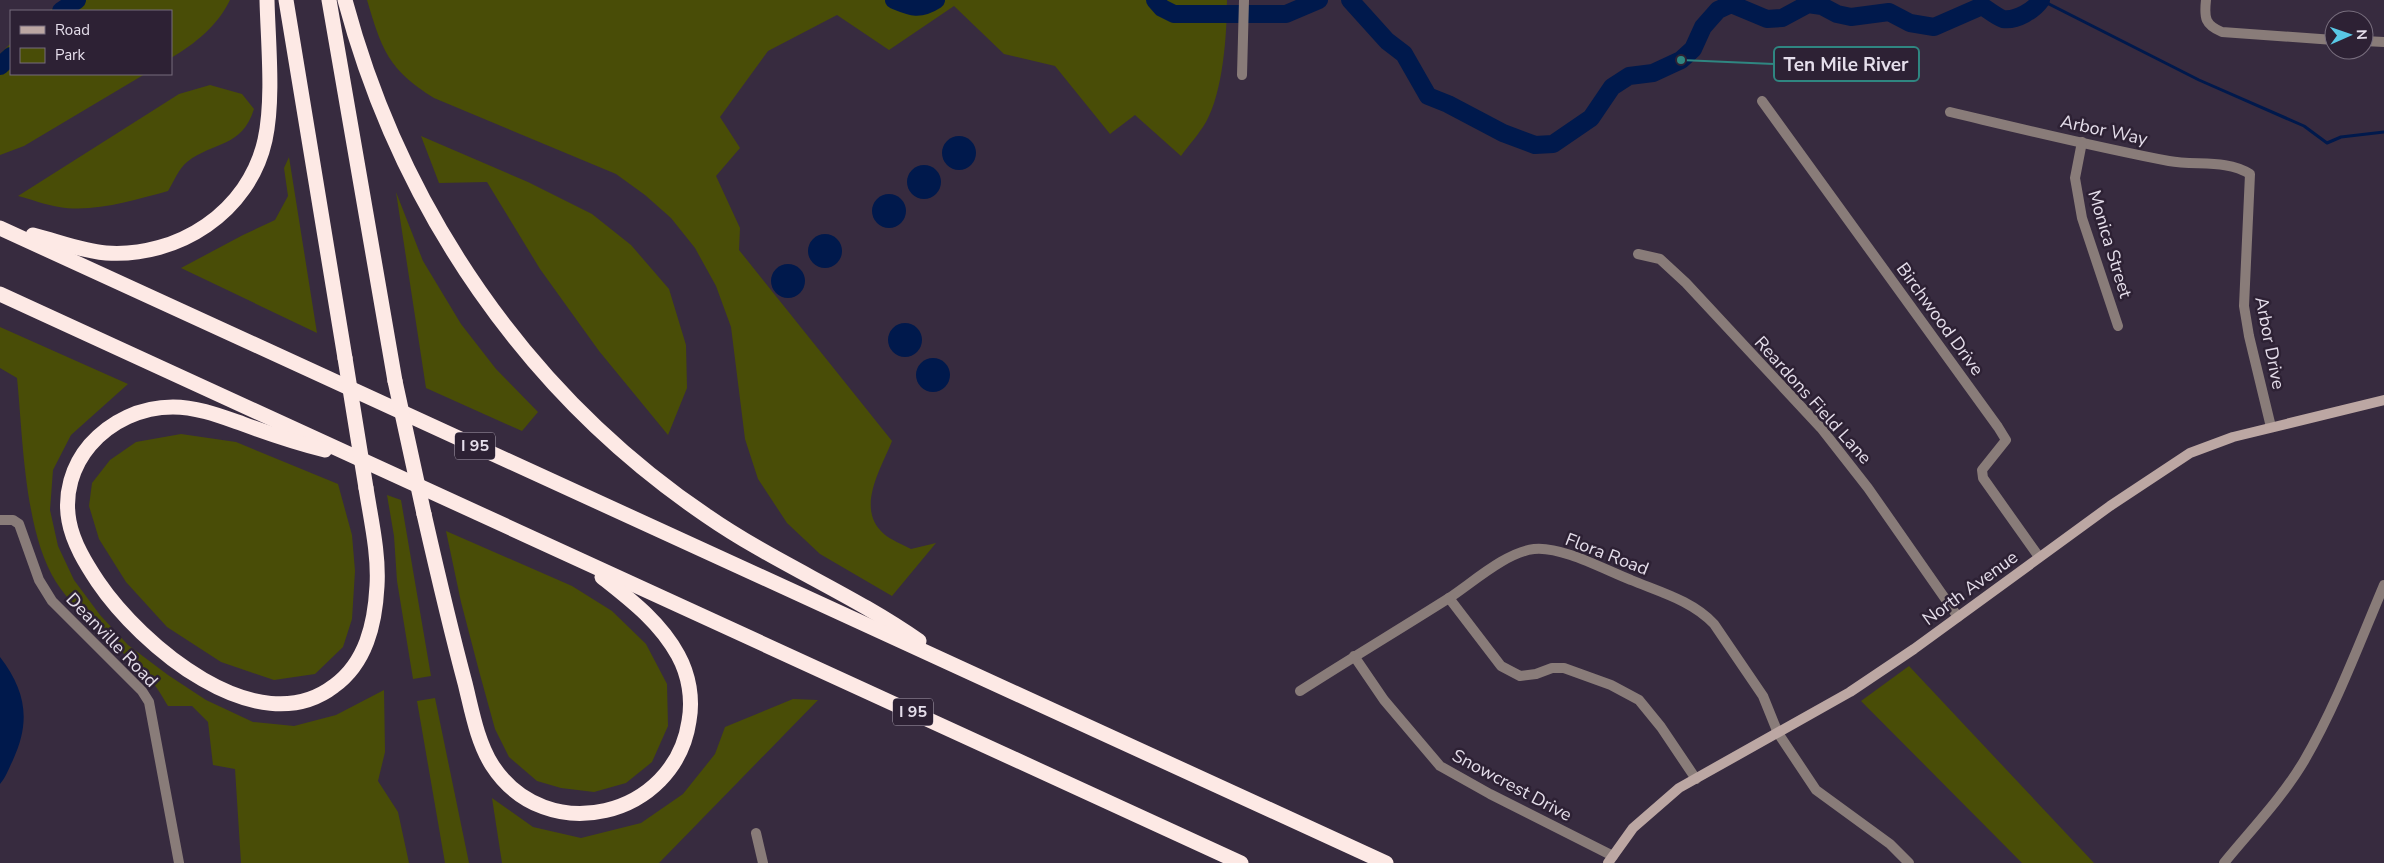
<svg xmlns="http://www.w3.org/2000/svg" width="2384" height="863" font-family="'Nunito Sans',sans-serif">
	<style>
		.green { fill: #494d07 }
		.water { fill: #00194c }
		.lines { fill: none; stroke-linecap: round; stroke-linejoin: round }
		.stream { stroke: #00194c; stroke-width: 3 }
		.river { stroke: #00194c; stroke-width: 18 }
		.street { stroke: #897c79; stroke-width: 10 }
		.secondary { stroke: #bca7a3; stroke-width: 10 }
		.highway { stroke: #fde9e5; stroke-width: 15 }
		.highway-bridge { stroke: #fde9e5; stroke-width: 15 }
		.labels { text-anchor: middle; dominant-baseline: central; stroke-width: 5; stroke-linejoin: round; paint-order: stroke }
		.shield { fill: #2d2134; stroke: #aea5b4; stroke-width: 1 }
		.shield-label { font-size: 16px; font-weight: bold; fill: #e5deeb }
		.street-label { font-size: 18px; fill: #e5deeb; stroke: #2d2134 }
		.leader { fill: none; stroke: #2f8681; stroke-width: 2 }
		.callout-dot { fill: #2f8681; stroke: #2d2134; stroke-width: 2 }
		.callout { fill: #2d2134; stroke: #2f8681; stroke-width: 2 }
		.callout-label { font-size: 19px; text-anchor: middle; font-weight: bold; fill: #e5deeb }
	</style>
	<rect width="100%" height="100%" fill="#372b3f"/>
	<!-- green -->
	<g class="green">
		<path d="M65,0H230C218,25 195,44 171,58V11H49Z"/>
		<path d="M367,0H1227C1227,34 1223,92 1206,122C1199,134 1189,145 1181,156L1135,115L1110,134L1055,66L1004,54L954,6L889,50L837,15L768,51L720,117L740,148L716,176L740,228L739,250L892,441C881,469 855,509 884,534C891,540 902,544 911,549L936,543L892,596L820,554L787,523L758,479L745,439L731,327L716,286L695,248L671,218L645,195L616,174L434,98C388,69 382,50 367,0Z"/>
		<polygon points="11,43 11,74 145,74 24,146 0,155 0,54"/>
		<path d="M210,85L242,94L254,109C242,148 214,141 187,162C179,168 173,183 168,191C135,200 93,213 59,207C45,205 31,199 18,196L179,94Z"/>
		<polygon points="421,136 528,182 592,214 631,245 669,289 686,345 687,388 668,435 599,351 540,269 487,182 439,183"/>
		<polygon points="289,157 317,333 181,268 243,235 275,220 288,196 284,168"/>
		<polygon points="396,192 423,261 461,324 496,369 538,412 522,431 426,388"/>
		<path d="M0,327L128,384L71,435L53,470L50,510L58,546L74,580L100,615L128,645L168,675L206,700L253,722L294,726L336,715L384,690L385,752L378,781L398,812L409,863H241L235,769L213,765L208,722L192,706H168C163,698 158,688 151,681C121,647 81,620 56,582C24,531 23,437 17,378L0,368Z"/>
		<polygon points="181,434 236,442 338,484 352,535 355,571 352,619 343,647 315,674 274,680 221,662 167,627 126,582 99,539 89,506 92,483 110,460 136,442"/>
		<polygon points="387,495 401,500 431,676 413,679 397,581 394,536"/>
		<polygon points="446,531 572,586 612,611 646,644 667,684 668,726 652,762 626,783 594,792 561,788 537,781 509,757 495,729 479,671 461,602"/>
		<polygon points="1909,666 2094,863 2022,863 1861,701"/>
		<polygon points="435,698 469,863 445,863 417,701"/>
		<polygon points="793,699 818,700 659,863 502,863 492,798 533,827 581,838 641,823 683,794 715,754 725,727"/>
	</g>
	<!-- water -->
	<g class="water">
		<circle cx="959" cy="153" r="17"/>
		<circle cx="924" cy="182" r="17"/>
		<circle cx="889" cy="211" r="17"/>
		<circle cx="825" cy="251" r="17"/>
		<circle cx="788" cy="281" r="17"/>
		<circle cx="905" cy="340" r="17"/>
		<circle cx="933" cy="375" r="17"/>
		<path d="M0,657C26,691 31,721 13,760C9,768 6,777 0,784Z"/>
	</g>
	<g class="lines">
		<!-- stream -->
		<polyline class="stream" points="2041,0 2199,80 2304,126 2327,143 2341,137 2384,132"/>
		<!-- river -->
		<g class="river">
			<path d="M894,0C911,7 919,11 936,0"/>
			<polyline points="1155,0 1162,8 1174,14 1286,14 1319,0"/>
			<path d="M1350,0L1387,41L1404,54L1428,96L1448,104L1503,133L1535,145L1553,144L1591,118L1612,87L1629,76L1653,73L1681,60L1693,49L1703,27L1718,10L1731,4L1767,19L1782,18L1808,4L1822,6L1837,14L1851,17L1889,12L1910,23L1934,27L1982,6C1988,10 1997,17 2003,19C2017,21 2034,10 2041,0"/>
			<polyline points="61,11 77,0"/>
			<polyline points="0,66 11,56"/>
		</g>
		<!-- street -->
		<g class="street">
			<path d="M2206,0C2204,18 2205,25 2222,32L2334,40"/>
			<polyline points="2364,41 2384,42"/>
			<polyline points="1242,75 1244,0"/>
			<polyline points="1762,101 1998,427 2006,440 1982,470 1983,478 2039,557"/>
			<path d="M1950,112C2022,129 2095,147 2169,161C2196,166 2226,159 2250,174L2244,306L2249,336L2271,427"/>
			<polyline points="2082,142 2075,178 2082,218 2118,326"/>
			<polyline points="1638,254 1660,259 1686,283 1821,428 1868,488 1958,617"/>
			<polyline points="0,520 13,520 19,524 39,580 52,601 142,691 149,702 179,863"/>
			<polyline points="1449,598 1501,666 1520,676 1536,674 1552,668 1564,668 1611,685 1639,700 1661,727 1696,779"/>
			<polyline points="1354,656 1384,700 1440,766 1490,794 1613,856"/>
			<path d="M1300,691C1350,659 1400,629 1449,598C1472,583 1506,552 1534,549C1562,546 1605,570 1631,580C1660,592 1693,601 1714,624L1763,696L1778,733L1816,790L1890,844L1909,863"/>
			<polyline points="756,833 763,863"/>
			<path d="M2224,863C2251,830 2282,798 2304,761C2336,706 2359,644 2384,585"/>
		</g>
		<!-- secondary -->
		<polyline class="secondary" points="1608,863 1633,828 1679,788 1850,692 1914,649 2110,506 2190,453 2233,437 2384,400"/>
		<!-- highway -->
		<g class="highway">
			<polyline points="286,0 345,358"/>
			<polyline points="329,0 395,381"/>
			<path d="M345,0C401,210 527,394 707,516C775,563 852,594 919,641"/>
			<polyline points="0,228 1386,863"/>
			<path d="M33,235C57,241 81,251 106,253C178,258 249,212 265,140C274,99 268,42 267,0"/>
			<polyline points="0,294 1241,863"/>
			<path d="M325,450C297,443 270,434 243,424C220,416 197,407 173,407C141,407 111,421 90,445C72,466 64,494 69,521C73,543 86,564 98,582C140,644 257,745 334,686C366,663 375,624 377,586C379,554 371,520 366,488"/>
			<path d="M424,514C437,571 450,627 465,683C472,711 477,741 492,765C546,849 675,817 689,721C693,699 689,675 678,655C660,622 631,600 602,577"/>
		</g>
		<!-- highway-bridge -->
		<g class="highway-bridge">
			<polyline points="345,358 366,488"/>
			<polyline points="395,381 424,514"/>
		</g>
	</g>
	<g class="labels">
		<!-- shield labels -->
		<g class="shield">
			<rect x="455" y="432.5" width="40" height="27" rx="4"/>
			<rect x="893" y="698.5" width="40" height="27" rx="4"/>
		</g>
		<g class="shield-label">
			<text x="475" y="446">I 95</text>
			<text x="913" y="712">I 95</text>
		</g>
		<!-- street labels -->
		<g class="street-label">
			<text transform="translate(2104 130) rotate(12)">Arbor Way</text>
			<text transform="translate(2110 244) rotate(73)">Monica Street</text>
			<text transform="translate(1940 319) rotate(54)">Birchwood Drive</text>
			<text transform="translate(2270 343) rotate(79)">Arbor Drive</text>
			<text transform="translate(1813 400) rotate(48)">Reardons Field Lane</text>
			<text transform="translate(1607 554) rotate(21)">Flora Road</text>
			<text transform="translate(1970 588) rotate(-36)">North Avenue</text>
			<text transform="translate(112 640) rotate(46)">Deanville Road</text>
			<text transform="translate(1512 785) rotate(28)">Snowcrest Drive</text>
		</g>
	</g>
	<!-- callouts -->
	<path class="leader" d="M1681 60L1774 64"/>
	<circle class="callout-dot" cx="1681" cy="60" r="5"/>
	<rect class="callout" x="1774" y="47" width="145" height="34" rx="5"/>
	<g class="callout-label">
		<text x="1846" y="71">Ten Mile River</text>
	</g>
	<!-- legend -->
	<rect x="10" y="10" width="162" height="65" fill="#2d2134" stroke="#776d7d"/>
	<rect x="20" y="26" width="25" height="8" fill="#bca7a3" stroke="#776d7d"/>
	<text x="55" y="35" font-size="15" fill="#e5deeb">Road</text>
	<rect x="20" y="48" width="25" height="15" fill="#494d07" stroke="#776d7d"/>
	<text x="55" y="60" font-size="15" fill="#e5deeb">Park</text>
	<!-- north arrow -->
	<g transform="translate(2349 35) rotate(88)"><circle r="24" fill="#2d2134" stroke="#776d7d"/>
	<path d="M0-4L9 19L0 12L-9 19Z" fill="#59c8e5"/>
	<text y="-8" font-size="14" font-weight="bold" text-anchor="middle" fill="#e5deeb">N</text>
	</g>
</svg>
